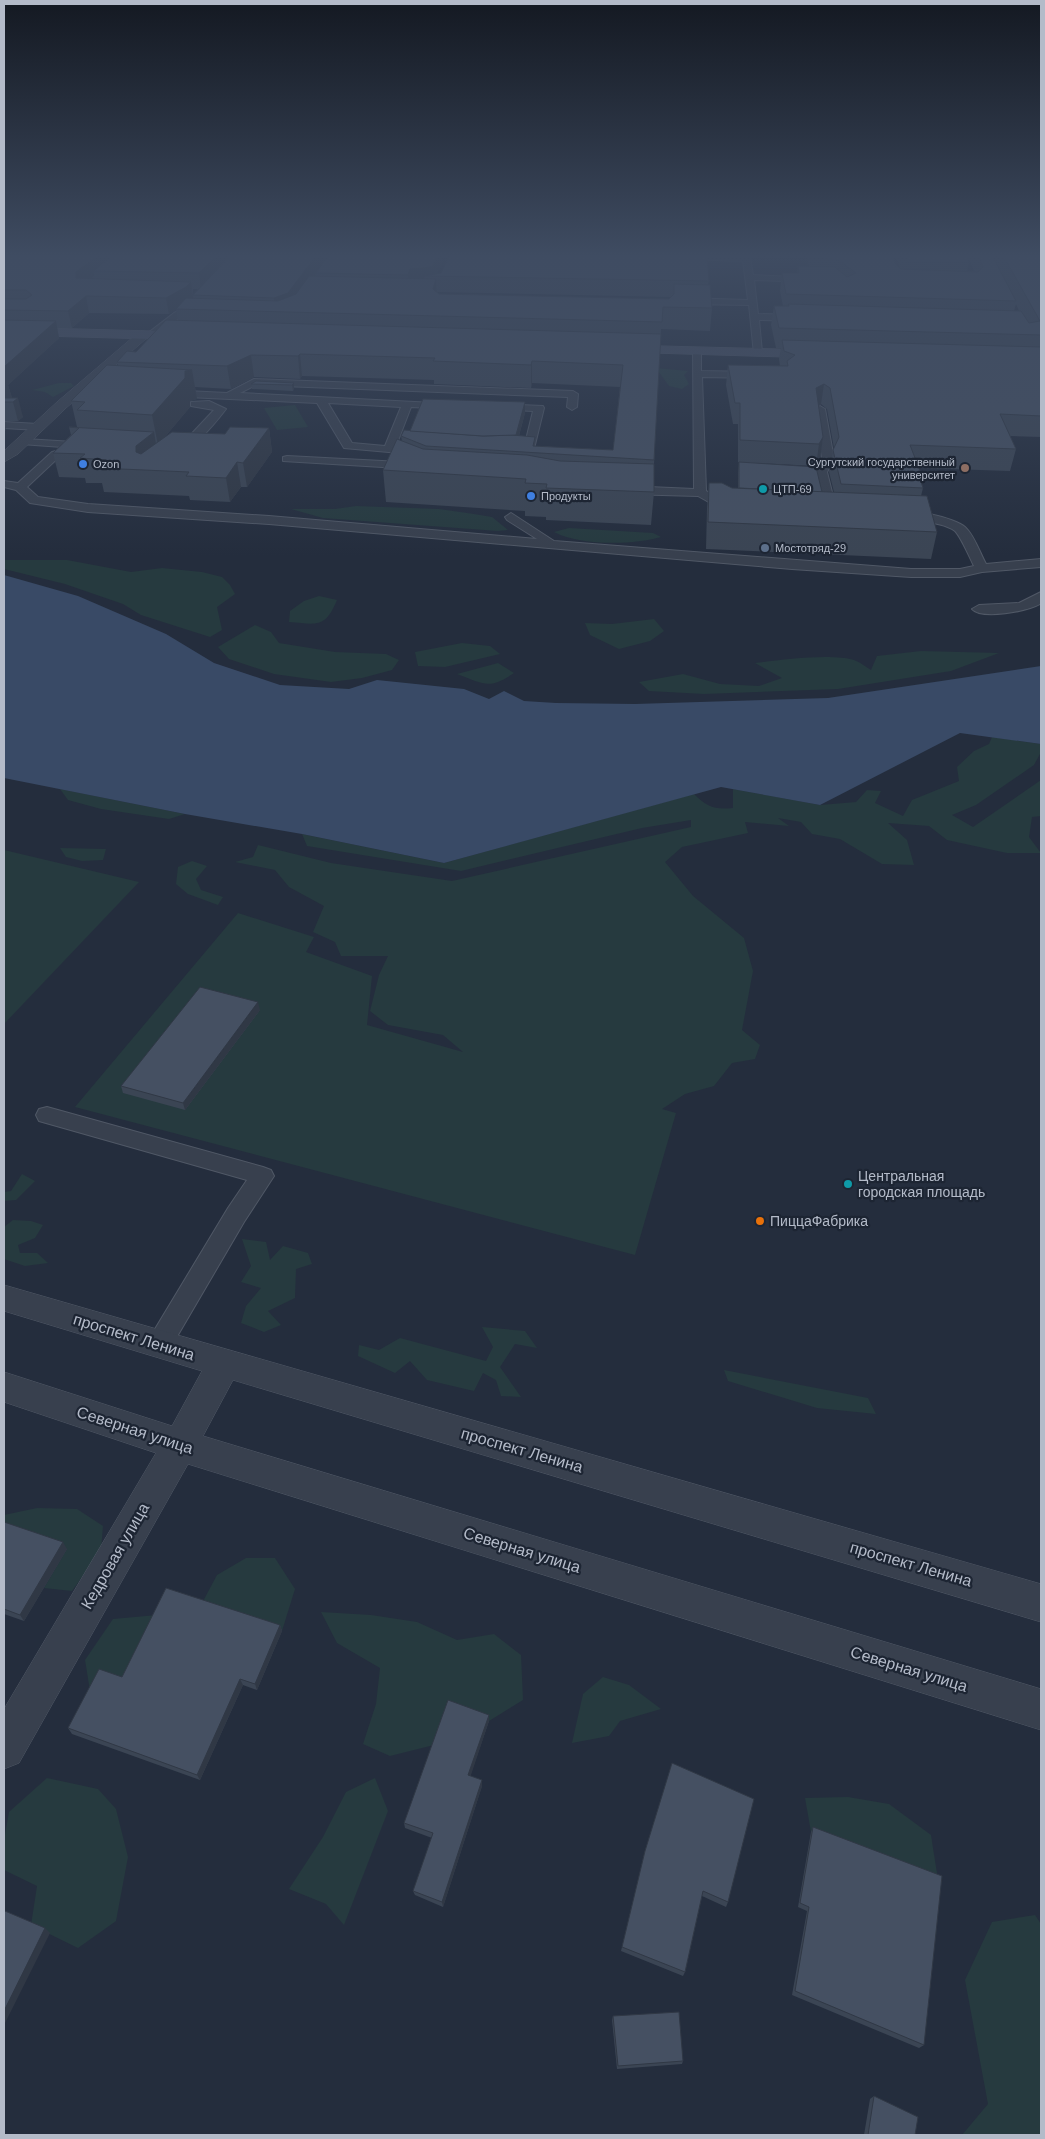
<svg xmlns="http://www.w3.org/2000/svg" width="1045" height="2139" font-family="Arial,sans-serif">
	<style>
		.green { fill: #263a3f }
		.water { fill: #394a66 }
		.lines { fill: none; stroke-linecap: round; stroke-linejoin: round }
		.service-casing { stroke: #505866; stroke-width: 2 }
		.minor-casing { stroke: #505866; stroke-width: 1 }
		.secondary-casing { stroke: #505866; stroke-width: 1 }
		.service { fill: #38404e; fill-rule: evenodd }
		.minor { fill: #38404e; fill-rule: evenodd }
		.secondary { fill: #464e61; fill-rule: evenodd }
		.wall { fill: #3b4554; fill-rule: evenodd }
		.shaded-wall { fill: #303845 }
		.building { fill: #455062; stroke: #303845 }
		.shop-dot { fill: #3f7fe0; stroke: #1d2533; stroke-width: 2 }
		.education-dot { fill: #8d6e63; stroke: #1d2533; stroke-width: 2 }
		.culture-dot { fill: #0f9aa8; stroke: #1d2533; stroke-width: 2 }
		.service-dot { fill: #5c6f8a; stroke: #1d2533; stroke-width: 2 }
		.food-dot { fill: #e8710a; stroke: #1d2533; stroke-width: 2 }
		.labels { text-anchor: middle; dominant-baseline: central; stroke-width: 4.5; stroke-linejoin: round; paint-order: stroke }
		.far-poi-label { font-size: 11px; fill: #b4bbc9; stroke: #1d2533; text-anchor: start }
		.poi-label { font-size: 14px; fill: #b4bbc9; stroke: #1d2533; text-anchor: start }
		.near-street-label { font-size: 16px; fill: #b4bbc9; stroke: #1d2533 }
	</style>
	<rect width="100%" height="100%" fill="#242d3d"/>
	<!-- green -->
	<g class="green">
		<polygon points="656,368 688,371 684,375 689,384 682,389 669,386"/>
		<polygon points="59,383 71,383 74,386 53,397 45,392 32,390"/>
		<polygon points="295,405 308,427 277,430 264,408"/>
		<polygon points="356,506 439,509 474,514 492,517 508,530 498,531 323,518 291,509 335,509"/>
		<path d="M569,528L653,533L661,537C633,545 581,546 554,532Z"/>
		<polygon points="4,560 67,560 131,572 162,568 202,572 222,577 230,585 235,594 217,607 222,630 210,637 141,615 123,604 65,584 4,569"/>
		<path d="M319,596L337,600C325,629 317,624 289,622L290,611L304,601Z"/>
		<polygon points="654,619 664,631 650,641 619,649 590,635 585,623 612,624"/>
		<polygon points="255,625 271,632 279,643 335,652 386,654 399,660 392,670 362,678 331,682 274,674 229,659 218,647"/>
		<polygon points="462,643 490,646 500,654 445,667 418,666 415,652"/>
		<path d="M921,651L999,653L951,671L838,689L704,694L649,691L639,682L683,674L720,684L759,686L782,678L755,663C780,660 830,653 854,660C860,662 866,667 871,670L877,656Z"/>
		<path d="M498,663L514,673C489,690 484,684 457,674Z"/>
		<path d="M992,737L1041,744V752L1034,765L976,805L952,815L973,827L1041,780V816L1032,817L1029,837L1041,853H1007L947,840L929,826L888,823L907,840L914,865L882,864L840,839L812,834L801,822L778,818L789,826L745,822L748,833L682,847L665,862L693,896L744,938L753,971L742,1030L760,1045L755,1059L732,1063L714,1086L685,1094L662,1109L676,1113L635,1255L75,1107L238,913L314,937L306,952L372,976L367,1025L463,1052L443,1035L388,1025L370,1011L379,975L388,956H341L335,942L313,932L324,906L289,887L275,870L235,862L253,857L258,845L331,863L452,881L691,827V820L642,828L461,871L307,846L302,834L444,863L694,794C707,807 715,810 733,808V789L820,805L856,802L867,790L881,791L875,803L903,816L912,800L959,781L957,767L974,751L989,744Z"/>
		<polygon points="60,789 185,814 169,819 101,809 68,800"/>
		<polygon points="60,848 106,849 103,860 82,861 66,857"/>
		<polygon points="4,850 139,882 4,1024"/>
		<polygon points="192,861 207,866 196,879 201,890 223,897 218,905 188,894 176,884 178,867"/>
		<polygon points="22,1174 35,1181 16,1200 4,1201 4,1192 11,1191"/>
		<polygon points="13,1220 31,1221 43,1225 35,1238 18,1245 20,1253 37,1253 48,1263 25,1266 4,1259 4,1227"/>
		<polygon points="242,1239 266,1242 270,1260 283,1246 308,1253 312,1264 296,1269 295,1298 268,1311 281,1325 264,1332 241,1323 246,1306 261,1288 241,1282 251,1266"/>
		<polygon points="482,1327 525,1331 537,1348 515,1344 500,1367 521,1397 501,1396 496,1380 483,1373 474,1391 427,1380 410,1361 395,1373 358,1356 359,1345 379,1350 400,1338 486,1361 493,1347"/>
		<polygon points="724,1370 868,1398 876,1414 817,1408 728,1381"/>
		<polygon points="37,1508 77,1509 103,1526 101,1550 72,1591 44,1588 67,1549 4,1527 4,1515"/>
		<polygon points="246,1558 275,1558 295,1589 282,1631 201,1605 217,1575"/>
		<polygon points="321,1612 371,1615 417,1622 457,1640 494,1634 521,1655 523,1700 489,1721 449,1706 434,1745 390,1756 363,1744 376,1704 380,1668 337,1643"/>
		<polygon points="157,1615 213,1675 91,1697 85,1660 113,1619"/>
		<polygon points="603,1677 629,1685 661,1709 620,1721 609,1736 572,1743 583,1694"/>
		<polygon points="47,1778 98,1789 116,1809 128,1857 116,1921 78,1948 31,1925 37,1886 4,1870 4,1840 9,1812"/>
		<polygon points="375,1778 388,1811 344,1925 326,1904 289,1889 323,1837 346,1792"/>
		<polygon points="848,1797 889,1804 931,1835 938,1880 811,1832 805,1798"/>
		<polygon points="1035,1915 1041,1924 1041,2135 962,2135 988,2104 965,1980 992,1922"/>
	</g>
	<!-- water -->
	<polygon class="water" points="4,575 78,596 166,634 214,663 280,685 349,689 377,680 464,689 489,699 504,691 524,701 556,703 635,704 828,698 1041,666 1041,744 960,733 820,805 721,787 444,863 302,834 185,814 4,778"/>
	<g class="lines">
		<defs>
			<g id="service">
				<polygon points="234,257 242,257 196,309 180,317 154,337 148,337 148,333 174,313 190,305"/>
				<polygon points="684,257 750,257 753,275 813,278 814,280 810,282 754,280 758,314 801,315 805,318 801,321 759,320 762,352 754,354 749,305 684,304 680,301 684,298 748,300 743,261 688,259"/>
				<polygon points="693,348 701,350 701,371 757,372 762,375 757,378 702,377 706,491 731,504 739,505 741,508 739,511 725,511 698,496 626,494 620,490 626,486 694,489"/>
				<path d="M254,379L573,391L578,394L577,407L572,410L567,407L568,397L256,385L240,393L454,404V408L450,409L411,407L396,446L415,449L417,451L411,454L344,448L317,403L166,396L161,393L166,390L227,393ZM328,403L401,407L385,446L352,443Z"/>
				<path d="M209,401L226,409C216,422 189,457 171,452V448L182,444L214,410L191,406V402Z"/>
				<polygon points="495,404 543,406 544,408 532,457 519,459 513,456 523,452 533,411 491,409 490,407"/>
				<polygon points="820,406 825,409 834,459 827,472 837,512 831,516 825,512 815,472 822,459 815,409"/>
				<polygon points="4,422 38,424 43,427 38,430 4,428"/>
				<polygon points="25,439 90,443 96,446 90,449 21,444 20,442"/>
				<path d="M56,451L62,454L60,456L27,487L38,497L88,504L269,516L537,539L507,520L505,517L511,513L554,541L911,569H960L974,566C970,558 961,537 955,531C941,520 905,522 899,516C908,506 955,518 965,527C974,535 980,553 986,564L1041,559V567L982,572L960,577H911L792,569L269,524L88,512L30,503L16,490L4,487V481L18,483L52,452Z"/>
				<polygon points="287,456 401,462 419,470 413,473 399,468 283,461 283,457"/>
				<path d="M1041,592L1040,604C1028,611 982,620 972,609L979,605L1019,603Z"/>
				<polygon points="47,1107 263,1167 271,1170 274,1176 244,1222 168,1352 159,1355 150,1352 146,1344 228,1208 247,1180 39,1121 36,1115 39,1109"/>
			</g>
			<g id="minor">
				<polygon points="143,331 147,332 147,338 66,408 18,454 4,462 4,451 57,402 139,332"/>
				<polygon points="4,1285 1041,1584 1041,1622 233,1380 203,1436 1041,1689 1041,1730 188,1464 19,1763 4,1769 4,1709 156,1453 4,1402 4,1372 172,1426 202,1371 4,1311"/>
			</g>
			<g id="secondary">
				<polygon points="4,327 190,332 196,336 190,340 4,335"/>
				<polygon points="623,345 817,350 823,354 817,358 619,352 617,349 619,346"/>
			</g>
		</defs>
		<!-- service casing -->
		<use href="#service" class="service-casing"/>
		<!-- minor casing -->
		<use href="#minor" class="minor-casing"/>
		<!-- secondary casing -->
		<use href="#secondary" class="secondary-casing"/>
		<!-- service -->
		<use href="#service" class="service"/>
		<!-- minor -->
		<use href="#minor" class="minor"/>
		<!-- secondary -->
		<use href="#secondary" class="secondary"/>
	</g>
	<!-- wall -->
	<g class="wall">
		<path d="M4,257L437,274L709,281L708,285L712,308L710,331L661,329L654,464V492L651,525L546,520V517L525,516V511L386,502L383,470L402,441L401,436L410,431L525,413L519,436L535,446L613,450L620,387L532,383L531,388L434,384V380L302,376L300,379L254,377L231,389L195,387L197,399L190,401V407L164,438L225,434L269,428L272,452L247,487H241L230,502L190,500L189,496L104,492L102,483H86L85,478L59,477L53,453L71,435L69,427H77L71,401L118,366L117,362L136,352L178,320L176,310L169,314L89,313L72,328H57L59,338L8,385L12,398L23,417L18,421H4ZM193,289H198L193,294ZM437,292L671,297L669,299L439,294Z"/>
		<path d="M807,257H893L896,265L900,268L896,257H967L969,262L967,271H974L968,257H1041V437L1010,436L1016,449L1010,471L919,468L922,476L921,482L923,488L921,496L937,532L931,559L706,549L707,508L709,483L732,488H738V472L739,462H738V424H733L726,385L728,365L780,366L779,359L781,348H776L771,325L774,306H783L780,291L782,273H797L798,266H809ZM1016,304L1019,311H1014ZM821,404L827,409L834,448L833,450L829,472L834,492H822L757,463L816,466L820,459L823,437L819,406Z"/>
		<polygon points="294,383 294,388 293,391 252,389 251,384"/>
		<polygon points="260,1010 185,1110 123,1093 121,1086"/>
		<polygon points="4,1522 67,1549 24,1621 4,1614"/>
		<polygon points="280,1625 282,1631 257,1690 243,1685 200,1780 72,1734 68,1728 122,1677"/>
		<polygon points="489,1715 489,1721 470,1776 482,1786 443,1907 415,1895 413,1891 432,1838 405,1828 404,1823"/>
		<polygon points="813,1827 924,2045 919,2048 792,1995 807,1911 798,1907 811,1832"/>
		<polygon points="645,1851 728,1902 726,1907 702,1896 685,1972 683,1976 621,1951"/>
		<polygon points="613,2016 683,2061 682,2064 617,2069 612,2020"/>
		<polygon points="874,2096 915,2135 864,2135 870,2099"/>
	</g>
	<!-- shaded-wall -->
	<g class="shaded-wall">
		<polygon points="96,257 118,257 94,271 94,276 80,288 76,278 76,272"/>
		<polygon points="215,257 232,257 201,289 199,273"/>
		<polygon points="315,257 328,257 290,309 275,311 274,298"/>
		<polygon points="437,257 445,257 436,276 424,276 425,283 409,291 408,275 410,269"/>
		<polygon points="436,279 437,301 433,289"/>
		<polygon points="191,282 193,298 176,309 176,310 169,314 166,298"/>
		<polygon points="86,296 89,313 72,328 68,311"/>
		<polygon points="56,321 59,338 8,385 12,398 4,402 4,367"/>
		<polygon points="300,354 302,376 300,379 298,356"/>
		<polygon points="251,355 254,377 231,389 227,366"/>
		<polygon points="532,361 532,383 531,388 531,365"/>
		<polygon points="192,370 197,399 190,401 190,407 158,445 152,415 185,371"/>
		<polygon points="294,383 294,388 293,391 292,385"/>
		<polygon points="824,384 821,404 813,409 816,388"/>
		<polygon points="18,398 23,417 18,421 13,402"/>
		<polygon points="525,402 525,413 515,450 515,440"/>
		<polygon points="4,422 6,430 4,432"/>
		<polygon points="269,428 272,452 247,487 243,463"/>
		<polygon points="154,432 158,456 141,470 136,452 136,446"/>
		<polygon points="823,437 820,459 816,466 819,444"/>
		<polygon points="237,462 241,487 230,502 226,478"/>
		<polygon points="258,1002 260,1010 185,1110 183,1103"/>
		<polygon points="63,1542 67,1549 24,1621 20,1615"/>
		<polygon points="280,1625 282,1631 257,1690 255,1684"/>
		<polygon points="240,1679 243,1685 200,1780 197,1775"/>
		<polygon points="489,1715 489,1721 469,1781 468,1775"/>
		<polygon points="482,1780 482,1786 443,1907 442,1902"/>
		<polygon points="45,1928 50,1933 4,2025 4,2011"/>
	</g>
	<!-- building -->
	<g class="building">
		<polygon points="4,257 96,257 76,272 76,278 191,282 186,287 166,298 86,296 68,311 4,310 4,299 26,299 32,295 26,290 4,290"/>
		<polygon points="110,257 215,257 199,273 94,271"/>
		<polygon points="229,257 315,257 288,293 274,298 193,295"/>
		<polygon points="327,257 437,257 432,267 410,269 408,275 316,273"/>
		<polygon points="449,257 707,257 709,281 424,276 441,273"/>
		<polygon points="812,257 893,257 896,265 901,269 978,272 983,267 979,257 993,257 1016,301 786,294 782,273 799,273 798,266 835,267 847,277 856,273 838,260 812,258"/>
		<polygon points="906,257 967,257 969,262 908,262"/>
		<polygon points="1004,257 1041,257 1041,335 779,328 774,306 789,306 788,304 1021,311 1029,323 1040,321"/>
		<polygon points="309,276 436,279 433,289 439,294 669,299 674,294 674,284 710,285 712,308 663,307 662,322 176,309 186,298 278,301 296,294"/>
		<polygon points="4,320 56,321 4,367"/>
		<polygon points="166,320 661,334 654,460 426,446 401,436 404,430 483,436 512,435 535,437 533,446 613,450 623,365 532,361 531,365 433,361 435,358 300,354 298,356 251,355 227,366 117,362 127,351 136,352"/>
		<polygon points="782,340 1041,347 1041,416 1000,414 1016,449 910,445 922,476 919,476 923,488 841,484 833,450 839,437 830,388 824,384 816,388 823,437 819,444 740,440 740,403 735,403 728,365 788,366 787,361 795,355 784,351"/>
		<polygon points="107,365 192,370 185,371 185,378 152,415 77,410 85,402 71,401"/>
		<polygon points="256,381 294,383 292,385 251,384"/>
		<polygon points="4,398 18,398 13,402 4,402"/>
		<polygon points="423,399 525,402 516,435 483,436 410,431"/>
		<polygon points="69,427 154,432 136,446 136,452 141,454 172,432 225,434 230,427 269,428 243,463 237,462 226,478 186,476 189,472 99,468 106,460 80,458 85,454 53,453 79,428"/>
		<polygon points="397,439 423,449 527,455 560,461 654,464 654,492 546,488 547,484 525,483 526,479 383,470"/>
		<polygon points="739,462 816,467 822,492 739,488"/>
		<polygon points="709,483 722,483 732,488 927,496 937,532 708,522"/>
		<polygon points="200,987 258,1002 183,1103 121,1086"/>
		<polygon points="4,1522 63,1542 20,1615 4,1609"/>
		<polygon points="166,1588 280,1625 255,1684 240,1679 197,1775 68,1728 99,1669 122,1677"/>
		<polygon points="448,1700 489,1715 468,1775 482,1780 442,1902 413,1891 433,1833 404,1823"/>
		<polygon points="672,1763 754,1799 728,1902 703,1891 685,1972 622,1947 645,1851"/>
		<polygon points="813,1827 942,1876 924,2045 795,1991 809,1907 800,1903"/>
		<polygon points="5,1911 45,1928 4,2011 4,1913"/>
		<polygon points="679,2012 683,2061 618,2066 613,2016"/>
		<polygon points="874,2096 918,2117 915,2135 868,2135"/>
	</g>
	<!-- sky -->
	<linearGradient id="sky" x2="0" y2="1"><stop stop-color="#141922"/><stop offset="0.46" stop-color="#3f4c62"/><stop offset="1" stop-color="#3f4c62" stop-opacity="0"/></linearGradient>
	<rect width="1045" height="556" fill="url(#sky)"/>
	<!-- markers -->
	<g class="shop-dot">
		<circle cx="83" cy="464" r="5"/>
		<circle cx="531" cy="496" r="5"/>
	</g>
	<circle class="education-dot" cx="965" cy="468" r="5"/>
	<g class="culture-dot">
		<circle cx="763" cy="489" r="5"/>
		<circle cx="848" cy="1184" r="5"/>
	</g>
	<circle class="service-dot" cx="765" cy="548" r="5"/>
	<circle class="food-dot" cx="760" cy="1221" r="5"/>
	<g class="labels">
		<!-- far-poi labels -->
		<g class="far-poi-label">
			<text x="955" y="462" text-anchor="end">Сургутский государственный<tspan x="955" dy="13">университет</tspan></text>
			<text x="93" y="464">Ozon</text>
			<text x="773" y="489">ЦТП-69</text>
			<text x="541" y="496">Продукты</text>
			<text x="775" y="548">Мостотряд-29</text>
		</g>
		<!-- poi labels -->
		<g class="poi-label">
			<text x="858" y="1176">Центральная<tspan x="858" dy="16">городская площадь</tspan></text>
			<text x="770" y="1221">ПиццаФабрика</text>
		</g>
		<!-- near-street labels -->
		<g class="near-street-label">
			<text transform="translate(134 1337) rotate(17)">проспект Ленина</text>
			<text transform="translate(135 1430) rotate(18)">Северная улица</text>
			<text transform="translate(522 1450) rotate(16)">проспект Ленина</text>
			<text transform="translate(522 1550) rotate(17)">Северная улица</text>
			<text transform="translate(115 1556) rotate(-60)">Кедровая улица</text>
			<text transform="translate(911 1564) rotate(16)">проспект Ленина</text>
			<text transform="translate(909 1669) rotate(17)">Северная улица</text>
		</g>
	</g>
	<!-- border -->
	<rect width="1045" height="2139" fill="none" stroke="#b4bbc9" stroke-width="10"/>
</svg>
